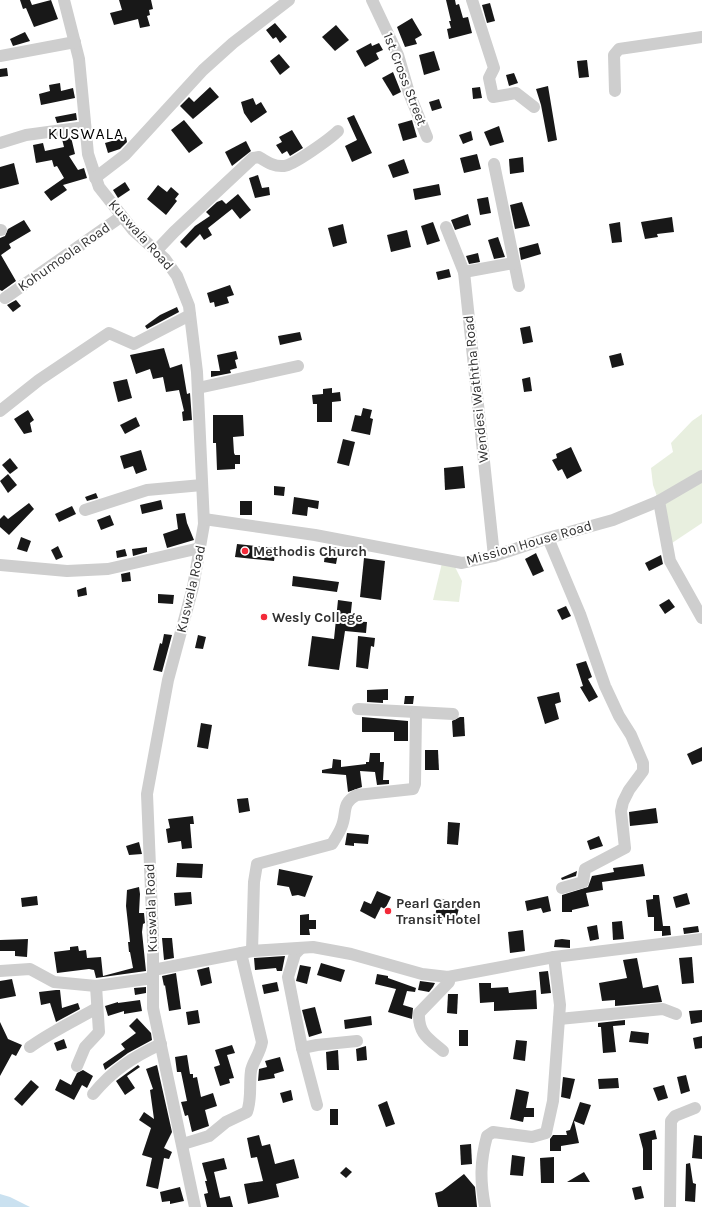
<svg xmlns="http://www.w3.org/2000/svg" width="702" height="1207" font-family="Karla,sans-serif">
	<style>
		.green { fill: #e8efdf }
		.water { fill: #cae1f0 }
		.building { fill: #181818 }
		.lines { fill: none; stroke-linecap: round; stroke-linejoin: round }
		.minor { stroke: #cecece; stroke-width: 12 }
		.poi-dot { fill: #f32938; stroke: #fff; stroke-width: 1.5 }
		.labels { text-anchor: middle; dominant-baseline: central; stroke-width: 4; stroke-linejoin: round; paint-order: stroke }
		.street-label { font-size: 14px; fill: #313131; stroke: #fff }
		.poi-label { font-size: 14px; font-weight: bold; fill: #313131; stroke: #fff; text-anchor: start }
		.quarter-label { font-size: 16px; letter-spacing: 1px; fill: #000; stroke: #fff }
	</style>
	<rect width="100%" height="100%" fill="#fff"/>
	<!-- green -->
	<g class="green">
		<polygon points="702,414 702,474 658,499 653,485 651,468 673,452 671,443 692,421"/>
		<polygon points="702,481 702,523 669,545 663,504"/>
		<polygon points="442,563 454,565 462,581 459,602 433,600"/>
	</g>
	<!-- water -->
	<polygon class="water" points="0,1194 10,1197 30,1207 0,1207"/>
	<!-- building -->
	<g class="building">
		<polygon points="20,0 30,0 32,5 51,0 58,19 34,27 26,8 23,9"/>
		<polygon points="119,0 151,0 153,9 149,10 150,15 147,16 150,26 140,28 138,19 114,25 110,13 122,10"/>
		<polygon points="446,0 455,0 456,5 459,4 463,18 468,17 472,33 449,39 447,29 451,28 449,21 451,21"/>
		<polygon points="490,3 495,21 487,23 482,5"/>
		<polygon points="412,18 422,35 415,39 417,44 405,47 397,27"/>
		<polygon points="275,23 287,37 280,43 276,37 273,39 266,30"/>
		<polygon points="336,25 349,40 335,51 322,37"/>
		<polygon points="25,32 30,41 13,46 10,39"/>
		<polygon points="371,43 372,46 379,43 383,50 376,53 379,59 365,67 356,51"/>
		<polygon points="434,51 440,70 424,75 419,55"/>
		<polygon points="279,54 290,67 280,75 270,61"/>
		<polygon points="587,60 589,77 579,78 577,61"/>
		<polygon points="7,68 8,76 0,77 0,69"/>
		<polygon points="393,72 401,92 393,96 382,78"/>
		<polygon points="514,73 518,83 509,86 506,75"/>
		<polygon points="60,83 61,91 73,88 75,98 41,105 39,94 50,91 49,85"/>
		<polygon points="548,86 557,140 548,142 541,105 536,89"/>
		<polygon points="210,87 219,97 193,119 180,106 189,97 194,102"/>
		<polygon points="480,87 482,98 473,99 472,88"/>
		<polygon points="253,98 256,105 261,102 267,112 251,123 244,113 241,102"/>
		<polygon points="439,99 442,108 432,111 429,102"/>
		<polygon points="76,113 77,120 57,123 55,117"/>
		<polygon points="354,115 372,153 352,162 345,146 357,140 347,118"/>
		<polygon points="184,120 203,143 189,153 171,130"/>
		<polygon points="412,120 417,137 403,141 398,124"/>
		<polygon points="499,126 504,142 490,146 484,132"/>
		<polygon points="292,130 303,148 290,156 287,151 282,154 276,145 282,142 279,137"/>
		<polygon points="471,131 473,140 463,144 459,135"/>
		<polygon points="71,137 75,154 69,156 78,170 84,168 87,178 63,185 67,190 51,201 44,192 64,178 57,166 54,167 52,160 36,163 33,145 43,143 45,151 64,147 62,139"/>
		<polygon points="126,137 127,142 120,149 108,153 105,143"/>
		<polygon points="246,141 251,151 232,166 225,152"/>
		<polygon points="477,154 481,169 464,173 460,158"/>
		<polygon points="523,157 524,172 510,174 509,159"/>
		<polygon points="404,159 409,173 393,178 388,165"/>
		<polygon points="14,163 19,184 0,189 0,167"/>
		<polygon points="258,175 262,188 269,187 270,195 255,198 249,178"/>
		<polygon points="125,182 130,190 118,198 113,190"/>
		<polygon points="439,184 441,195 415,200 413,189"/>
		<polygon points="158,185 167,192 171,187 179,194 175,199 177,201 166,215 147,199"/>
		<polygon points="238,194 251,210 240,219 232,209 208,228 212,235 204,240 200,234 186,248 180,242 195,226 210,216 206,212 217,202 222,200 226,204"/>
		<polygon points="488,197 491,213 480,215 477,199"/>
		<polygon points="522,202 530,226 515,229 510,205"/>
		<polygon points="468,214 471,225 455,230 451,220"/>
		<polygon points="672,217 674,232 657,234 658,237 645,239 641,222"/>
		<polygon points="24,220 31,231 9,244 11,248 1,255 16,281 2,291 0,290 0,238 5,236 8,229"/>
		<polygon points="433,222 440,241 427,245 421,226"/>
		<polygon points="620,222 622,242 612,243 609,224"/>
		<polygon points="343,224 347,243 333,247 328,228"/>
		<polygon points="407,230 411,247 391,252 387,235"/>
		<polygon points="498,237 505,257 494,259 488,240"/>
		<polygon points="538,243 541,254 521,260 519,248"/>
		<polygon points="478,253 480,262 469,264 466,256"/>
		<polygon points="449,269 451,277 438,280 436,272"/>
		<polygon points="230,285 234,295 227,297 229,303 215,307 214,302 210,303 207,293"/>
		<polygon points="16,300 21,306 13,312 7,305"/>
		<polygon points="177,307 179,312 147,329 145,326 160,315"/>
		<polygon points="530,326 533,342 523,344 520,328"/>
		<polygon points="300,332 302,340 280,345 278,336"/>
		<polygon points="164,348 170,368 182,364 187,394 190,393 192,420 183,421 182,412 184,411 179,390 166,392 163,377 153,379 150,369 136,374 130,355"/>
		<polygon points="236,351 238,359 235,360 237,368 230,370 231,373 211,377 211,371 220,371 217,355"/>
		<polygon points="621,353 624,365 612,368 609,356"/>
		<polygon points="530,377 532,391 524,392 522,379"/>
		<polygon points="127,379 132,398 118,402 113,382"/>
		<polygon points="332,388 332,393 340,392 341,401 332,402 332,422 317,422 317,404 313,404 312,395 323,394 323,389"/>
		<polygon points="363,408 372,410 370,418 373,419 370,435 351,431 355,415 361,416"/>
		<polygon points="28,410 34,420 30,423 32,432 24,434 14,419"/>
		<polygon points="213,415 243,415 244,436 233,437 234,453 235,455 240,455 240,464 235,464 235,469 217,470 216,443 213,443"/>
		<polygon points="136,417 140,426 125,434 120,425"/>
		<polygon points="343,439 355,442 349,466 337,463"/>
		<polygon points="571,447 582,471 567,479 562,469 558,471 552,460 557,458 556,454"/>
		<polygon points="141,450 147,470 136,474 133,466 124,469 120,456"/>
		<polygon points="10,458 18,468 10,474 2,465"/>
		<polygon points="463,466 465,488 445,490 444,468"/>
		<polygon points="8,474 17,485 8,493 0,481"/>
		<polygon points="274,486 285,487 284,496 274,495"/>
		<polygon points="96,493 98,498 87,501 85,497"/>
		<polygon points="294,497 319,501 318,509 308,507 307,516 292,514"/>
		<polygon points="161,500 163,509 142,514 140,505"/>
		<rect x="240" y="501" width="12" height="14"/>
		<polygon points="29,503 34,509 9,535 0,527 0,519 4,515 8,519"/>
		<polygon points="72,506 76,514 59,522 55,514"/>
		<polygon points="185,513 187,523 194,540 167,548 163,534 178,529 176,514"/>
		<polygon points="110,515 114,525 101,530 97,520"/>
		<polygon points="21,537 31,541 27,552 17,549"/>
		<polygon points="237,544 276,548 274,561 235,557"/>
		<polygon points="58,546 63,557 56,560 51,550"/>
		<polygon points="326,546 339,548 336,564 324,562"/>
		<polygon points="147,547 147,552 133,556 132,549"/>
		<polygon points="125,549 127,556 117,558 116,551"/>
		<polygon points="536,553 544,571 533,576 525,559"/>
		<polygon points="661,555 663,564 649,571 645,563"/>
		<polygon points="364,558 385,561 381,600 360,597"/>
		<polygon points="130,572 131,581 122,582 121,574"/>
		<polygon points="293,576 339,582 337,592 292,586"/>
		<polygon points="86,587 87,595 78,597 77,590"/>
		<polygon points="158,594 174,595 173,604 158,603"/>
		<polygon points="669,599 675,607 665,614 659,605"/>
		<polygon points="338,600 352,602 350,621 367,622 366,633 345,631 339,670 308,666 312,636 334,639"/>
		<polygon points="566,606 571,616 562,620 557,610"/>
		<polygon points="164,634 172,635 162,672 153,670 160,643 162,644"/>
		<polygon points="198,635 206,637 203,649 195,648"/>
		<polygon points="358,636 375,638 374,647 371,646 368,669 356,667"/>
		<polygon points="586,661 592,677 588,679 598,697 589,702 580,687 583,686 576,664"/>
		<polygon points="388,689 388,700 383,700 383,703 367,702 367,690"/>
		<polygon points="559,692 561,702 555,704 559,719 545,724 537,697"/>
		<polygon points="405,696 414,696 413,704 404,704"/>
		<polygon points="362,717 408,721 408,741 394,741 394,732 362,732"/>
		<polygon points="460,717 464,717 465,736 453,737 452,721"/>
		<polygon points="201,723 212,725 208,749 197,747"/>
		<polygon points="702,747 702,761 692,765 687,754"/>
		<polygon points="425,750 438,750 439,770 425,770"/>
		<polygon points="370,753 380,753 380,762 384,762 383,780 389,780 389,784 377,785 375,772 360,771 362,787 348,792 346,775 322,773 322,770 332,768 333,759 341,760 341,767 366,764 366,762 369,762"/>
		<polygon points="248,798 250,811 239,813 237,799"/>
		<polygon points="656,808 658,823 630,826 629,812"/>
		<polygon points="193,816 194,824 190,824 192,848 182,849 181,841 168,843 166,829 170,828 168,819"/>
		<polygon points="448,822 460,823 458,845 447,844"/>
		<polygon points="347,833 369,835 368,844 354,843 354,846 345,845"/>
		<polygon points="599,836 603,846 590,850 587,841"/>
		<polygon points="139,842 142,854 129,855 126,846"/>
		<polygon points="177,863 203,864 202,878 176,877"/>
		<polygon points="643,864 645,876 602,882 603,890 586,893 589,906 572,910 572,912 562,912 562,895 588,887 592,876 614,872 613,868"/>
		<polygon points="279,869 313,876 305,897 298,895 292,896 289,887 277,885"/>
		<polygon points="577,871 576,876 562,880 561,878"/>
		<polygon points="139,887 140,894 139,913 144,913 145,923 143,924 142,932 146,971 96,978 94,970 89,969 57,973 54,952 70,950 70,947 78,946 79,951 86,950 87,958 101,957 103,976 133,968 130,952 129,952 128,942 130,942 126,906 127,890"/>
		<polygon points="377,891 391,897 385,909 381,907 375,919 360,911 364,901 371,904"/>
		<polygon points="191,892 192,904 175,906 174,893"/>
		<polygon points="687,893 690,904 676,908 673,897"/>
		<polygon points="653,895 659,895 663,926 670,926 671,935 662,936 662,931 654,931 654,917 648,917 646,900 653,899"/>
		<polygon points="37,896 38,905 22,907 21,898"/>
		<polygon points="548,896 551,911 543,913 541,908 527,911 525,901"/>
		<polygon points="439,898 460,904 456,920 443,917 442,922 434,920"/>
		<polygon points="309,914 309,920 316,920 316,929 309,929 310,935 300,935 300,915"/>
		<polygon points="622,921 624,939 613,940 612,922"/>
		<polygon points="597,925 599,939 590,941 587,927"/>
		<polygon points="698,926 699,932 684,934 683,928"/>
		<polygon points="523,930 525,951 510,953 508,932"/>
		<polygon points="162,938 172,938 174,958 164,960"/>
		<polygon points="28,939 27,957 15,956 15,951 0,951 0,940"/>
		<polygon points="562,939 570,940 570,948 554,947 555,940"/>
		<polygon points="285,956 282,971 277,971 276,968 255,970 254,958"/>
		<polygon points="692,957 694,983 682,984 679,958"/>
		<polygon points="637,958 643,988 658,985 662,1002 615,1006 615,1000 602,1001 599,983 627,978 623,960"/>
		<polygon points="321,963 345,970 341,982 317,975"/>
		<polygon points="300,965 311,967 307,984 296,981"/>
		<polygon points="209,967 212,983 201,986 197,970"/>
		<polygon points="548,971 551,993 541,994 539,972"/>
		<polygon points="176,973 181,1009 169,1011 165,985 164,986 162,976"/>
		<polygon points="377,974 388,976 388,978 416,988 415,992 407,991 403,1005 413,1008 412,1019 388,1012 396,989 375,984"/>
		<polygon points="12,979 16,996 0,999 0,981"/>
		<polygon points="420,981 435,983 433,987 429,992 418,990"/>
		<polygon points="277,982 279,991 264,994 262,985"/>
		<polygon points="479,983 491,983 491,988 508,987 509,993 536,990 537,1009 494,1011 494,1002 480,1003"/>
		<polygon points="146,987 146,993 135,995 134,988"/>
		<polygon points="56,990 60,990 62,1008 78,1003 80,1009 56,1022 50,1003 41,1005 39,992"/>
		<polygon points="448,994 458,994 457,1014 447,1013"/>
		<polygon points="140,1000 142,1011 124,1014 124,1011 108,1016 105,1006 118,1002 118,1003"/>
		<polygon points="315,1007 322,1033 309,1037 302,1010"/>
		<polygon points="198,1010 200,1023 188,1025 186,1012"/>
		<polygon points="702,1010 702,1022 691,1024 689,1011"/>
		<polygon points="371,1016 372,1025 345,1029 344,1020"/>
		<polygon points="137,1018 151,1033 152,1040 128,1053 105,1070 103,1064 125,1049 121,1044 136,1033 129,1026"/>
		<polygon points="625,1020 625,1025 613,1026 616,1052 603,1053 601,1027 598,1027 598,1023"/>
		<polygon points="0,1022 8,1039 22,1045 16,1056 12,1054 0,1076"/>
		<rect x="459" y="1030" width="9" height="16"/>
		<polygon points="631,1031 649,1033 648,1044 629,1042"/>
		<polygon points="702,1036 702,1048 695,1049 693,1038"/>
		<polygon points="64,1039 67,1048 57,1051 54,1043"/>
		<polygon points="516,1040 527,1041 525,1061 513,1059"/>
		<polygon points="232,1045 235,1053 227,1055 234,1078 229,1079 230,1083 220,1086 214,1067 220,1065 215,1050"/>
		<polygon points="366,1046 367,1060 357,1061 356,1049"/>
		<polygon points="338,1050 339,1070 327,1070 326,1052"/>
		<polygon points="187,1055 190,1074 193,1074 193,1078 197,1077 201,1097 213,1093 217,1106 205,1110 209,1126 192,1132 188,1115 185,1116 181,1102 187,1101 181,1072 177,1072 175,1057"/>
		<polygon points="280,1057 284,1071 274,1074 275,1078 258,1081 259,1069 267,1067 265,1061"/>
		<polygon points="138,1065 140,1067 127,1076 135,1088 125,1095 116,1081"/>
		<polygon points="157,1065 172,1132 164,1148 172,1152 169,1159 164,1158 158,1189 146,1186 152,1158 142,1155 151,1128 139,1120 144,1112 154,1119 150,1090 153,1089 146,1069"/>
		<polygon points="83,1070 93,1076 87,1088 82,1085 74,1100 55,1090 60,1079 71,1085 77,1073"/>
		<polygon points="686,1075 690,1091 681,1094 677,1077"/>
		<polygon points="563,1077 575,1079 570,1099 561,1097"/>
		<polygon points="618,1078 619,1088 599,1089 598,1079"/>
		<polygon points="31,1080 39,1087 22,1106 14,1099"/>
		<polygon points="664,1085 668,1098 658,1101 653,1088"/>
		<polygon points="516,1089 529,1092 526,1108 534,1108 534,1117 524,1117 523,1122 510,1119"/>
		<polygon points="291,1090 293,1100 283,1103 280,1093"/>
		<polygon points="387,1101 395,1124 386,1127 378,1105"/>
		<polygon points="580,1102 591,1105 584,1125 574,1121 579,1143 561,1146 561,1151 550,1151 550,1139 553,1135 567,1135 566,1131 570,1130"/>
		<rect x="330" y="1109" width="8" height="16"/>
		<polygon points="655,1130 657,1139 652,1140 652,1170 643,1170 643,1149 639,1134"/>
		<polygon points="259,1135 262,1146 270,1144 275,1164 294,1159 299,1178 276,1184 279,1197 248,1204 244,1184 263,1181 257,1157 251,1158 247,1138"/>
		<polygon points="694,1135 702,1136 702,1159 692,1158"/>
		<polygon points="471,1144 472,1164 461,1165 460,1145"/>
		<polygon points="512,1155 525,1157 523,1176 510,1175"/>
		<polygon points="554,1157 554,1183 541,1183 540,1158"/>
		<polygon points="224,1158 227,1169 214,1172 220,1198 230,1196 233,1207 207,1207 204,1194 208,1193 205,1181 207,1181 202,1163"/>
		<polygon points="690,1163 693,1183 696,1184 695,1202 685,1201 686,1164"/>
		<polygon points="346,1167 352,1172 346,1178 340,1173"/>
		<polygon points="584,1172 590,1182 567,1182"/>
		<polygon points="464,1174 475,1187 477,1207 438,1207 435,1193 442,1191"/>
		<polygon points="641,1186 644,1198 635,1200 632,1188"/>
		<polygon points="180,1187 184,1201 170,1204 170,1201 162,1202 160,1192"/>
	</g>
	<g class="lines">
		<!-- minor -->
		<g class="minor">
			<polyline points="64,0 79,59 88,154 99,187 133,230 165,259 177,276 189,306 197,372 204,524 193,587 168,680 147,794 153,939 153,1008 195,1207"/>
			<polyline points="372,0 398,55 409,93 427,137"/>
			<polyline points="472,0 494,68 489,78 493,97 516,93 534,107"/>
			<polyline points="0,56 75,42"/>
			<polyline points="615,91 614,55 619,49 702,37"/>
			<polyline points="0,143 26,135 85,127"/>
			<polyline points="494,164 519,286"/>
			<polyline points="95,178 125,155 203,70 233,43 289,0"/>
			<polyline points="446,227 464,272"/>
			<polyline points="0,230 1,230"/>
			<path d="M156,251L174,232L253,158L259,157C267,162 274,167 284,166C294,165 331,138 338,131"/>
			<polyline points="5,298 122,216"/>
			<polyline points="198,388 298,366"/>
			<polyline points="0,411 39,380 109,333 134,344 190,315"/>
			<polyline points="659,501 670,561 702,618"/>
			<polyline points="85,510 147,490 202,485"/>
			<polyline points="204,519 315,535 462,563 494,556 548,538 613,520 659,501 702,476"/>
			<polyline points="548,538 580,614 605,686 619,716 631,735 643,763 643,771 629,790 623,802 621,811 625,848 585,869 583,882 562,888"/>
			<polyline points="494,556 464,272 514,263"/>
			<polyline points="0,565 67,571 108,569 200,548"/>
			<polyline points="358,709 453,714"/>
			<polyline points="301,948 295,954 288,977 302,1048 317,1105"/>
			<path d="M252,951L254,882L257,864L332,844C335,839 339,833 341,828C348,813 340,804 357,795L413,789L415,784L416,714"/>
			<polyline points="153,970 252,951 313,947 351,954 422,974 448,977 554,957 702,939"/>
			<polyline points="0,971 30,969 54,982 96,986 153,978"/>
			<polyline points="559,1019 663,1009 676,1014"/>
			<path d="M30,1047C51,1032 74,1021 97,1008"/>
			<polyline points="302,1048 317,1045 357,1041"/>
			<path d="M443,1051C429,1039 418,1034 419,1013L449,982L448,977"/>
			<polyline points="77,1066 85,1047 99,1032 96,986"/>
			<path d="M93,1094C113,1070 133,1057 161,1044"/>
			<path d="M183,1144L209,1136L226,1122L247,1112C252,1098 249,1086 251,1071C252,1063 260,1054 262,1042L241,953"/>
			<path d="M485,1207C480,1181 480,1162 487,1136L493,1132L532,1137L546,1133L553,1101L560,1005L554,957"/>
			<polyline points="670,1207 671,1121 675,1116 695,1108"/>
		</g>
	</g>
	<!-- markers -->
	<g class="poi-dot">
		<circle cx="245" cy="551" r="4"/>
		<circle cx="264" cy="617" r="4"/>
		<circle cx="388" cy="911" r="4"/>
	</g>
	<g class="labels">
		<!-- street labels -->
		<g class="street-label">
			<text transform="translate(405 79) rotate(69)">1st Cross Street</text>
			<text transform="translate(141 235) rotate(48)">Kuswala Road</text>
			<text transform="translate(64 257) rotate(-35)">Kohumoola Road</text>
			<text transform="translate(476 389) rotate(-96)">Wendesi Waththa Road</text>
			<text transform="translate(529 543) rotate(-16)">Mission House Road</text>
			<text transform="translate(191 589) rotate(-77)">Kuswala Road</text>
			<text transform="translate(151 908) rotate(-92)">Kuswala Road</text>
		</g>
		<!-- poi labels -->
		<g class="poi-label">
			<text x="253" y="551">Methodis Church</text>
			<text x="272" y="617">Wesly College</text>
			<text x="396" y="903">Pearl Garden<tspan x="396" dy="16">Transit Hotel</tspan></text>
		</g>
		<!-- quarter labels -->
		<g class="quarter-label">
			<text x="86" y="133">KUSWALA</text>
		</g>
	</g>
</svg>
